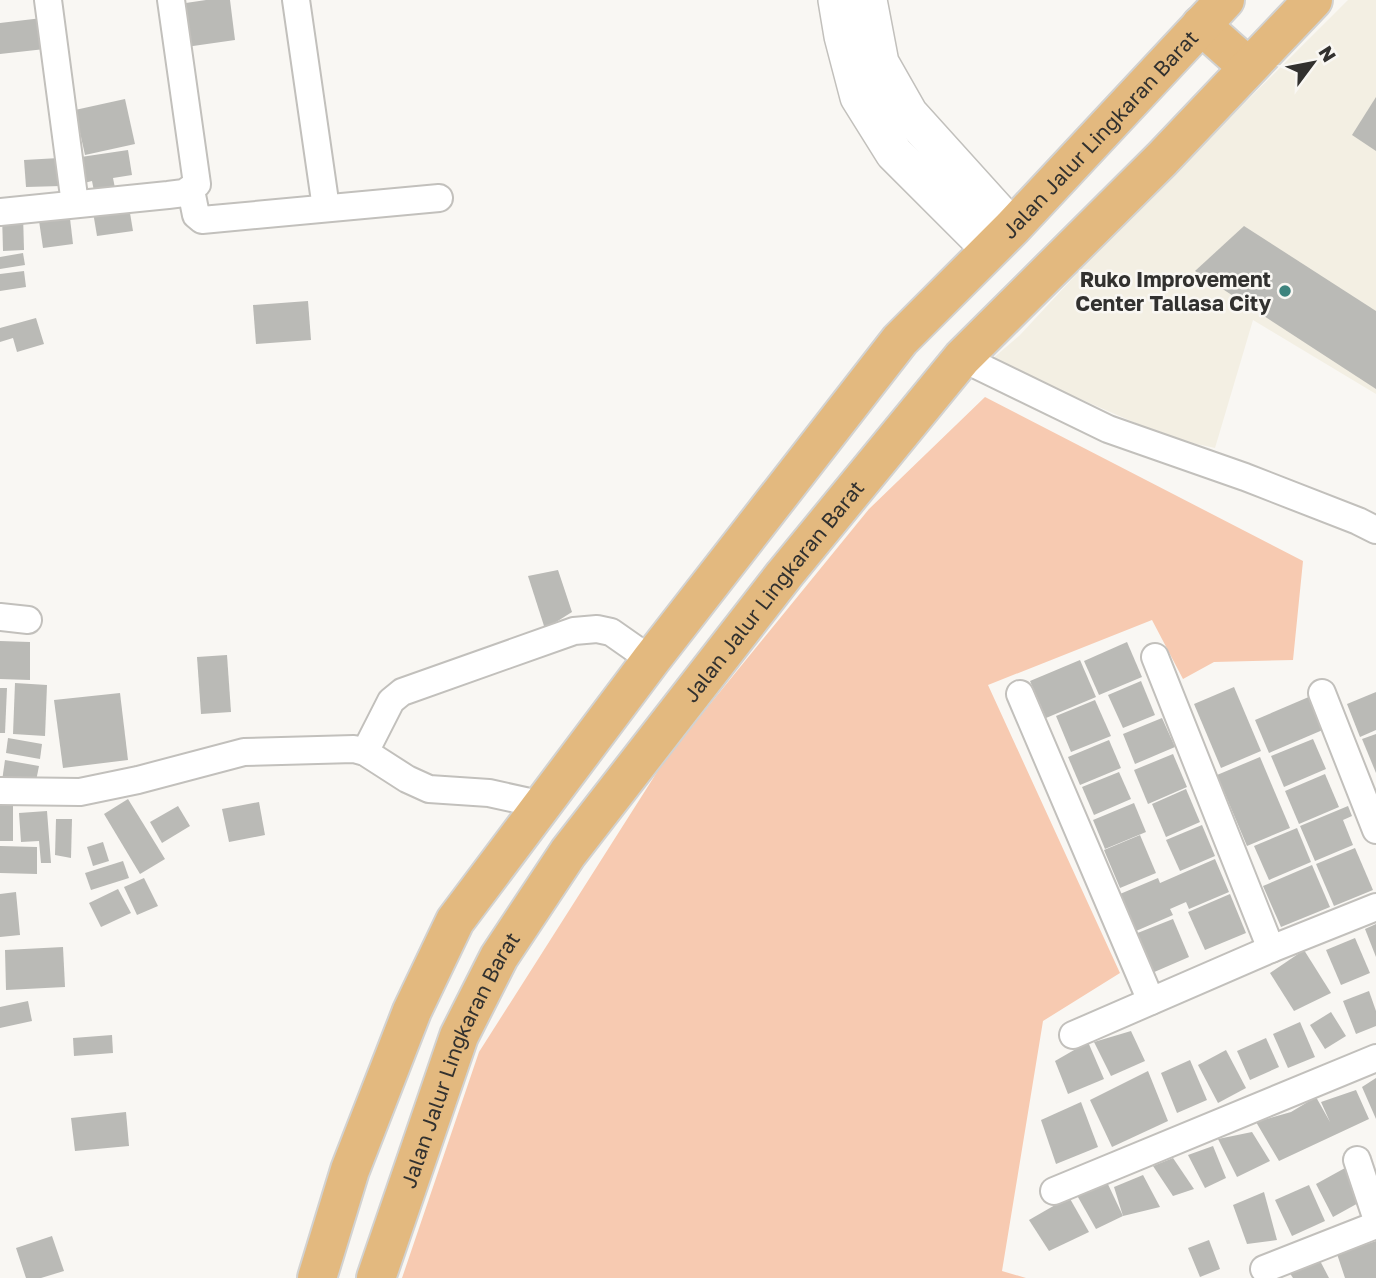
<svg xmlns="http://www.w3.org/2000/svg" width="1376" height="1278" font-family="'Golos Text',sans-serif">
	<style>
		.built { fill: #f3efe3 }
		.green { fill: #f7cab1 }
		.building { fill: #babab6 }
		.lines { fill: none; stroke-linecap: round; stroke-linejoin: round }
		.street-casing { stroke: #c2c0bc; stroke-width: 30 }
		.secondary-casing { stroke: #c2c0bc; stroke-width: 40 }
		.primary-casing { stroke: #d2d2d1; stroke-width: 42 }
		.street { stroke: #fff; stroke-width: 26 }
		.secondary { stroke: #fff; stroke-width: 37 }
		.primary { stroke: #e3b97f; stroke-width: 38 }
		.poi-dot { fill: #3d837d; stroke: #f9f7f3; stroke-width: 2.5 }
		.labels { text-anchor: middle; dominant-baseline: central; stroke-width: 5; stroke-linejoin: round; paint-order: stroke }
		.street-label { font-size: 21px; fill: #32312f; stroke: #f9f7f3 }
		.poi-label { font-size: 21px; font-weight: bold; fill: #32312f; stroke: #f9f7f3; text-anchor: end }
	</style>
	<rect width="100%" height="100%" fill="#f9f7f3"/>
	<!-- built -->
	<polygon class="built" points="1348,0 1376,0 1376,394 1253,320 1215,448 1170,438 991,360 1020,335 1120,227"/>
	<!-- green -->
	<polygon class="green" points="985,397 1303,561 1293,660 1214,662 1183,679 1152,620 988,685 1120,973 1043,1021 1002,1271 1026,1278 402,1278 479,1052 666,758 869,509"/>
	<!-- building -->
	<g class="building">
		<polygon points="206,0 230,0 235,40 186,47 179,4"/>
		<polygon points="42,18 45,49 0,54 0,23"/>
		<polygon points="1376,97 1376,151 1352,135"/>
		<polygon points="125,99 135,144 85,155 75,110"/>
		<polygon points="128,150 132,175 113,178 115,188 94,191 92,181 84,183 81,157"/>
		<polygon points="59,158 61,186 26,187 24,160"/>
		<polygon points="129,207 133,231 97,236 93,212"/>
		<polygon points="69,210 73,244 43,248 38,214"/>
		<polygon points="2,214 23,214 24,250 3,251"/>
		<polygon points="1244,226 1376,311 1376,389 1195,271"/>
		<polygon points="23,253 25,265 0,269 0,257"/>
		<polygon points="24,271 26,287 0,291 0,274"/>
		<polygon points="308,301 311,340 256,344 253,305"/>
		<polygon points="36,318 44,344 17,352 13,338 0,342 0,328"/>
		<polygon points="558,570 572,612 545,629 528,576"/>
		<polygon points="0,641 30,642 30,680 0,679"/>
		<polygon points="1127,642 1142,677 1099,695 1084,661"/>
		<polygon points="227,655 231,712 201,714 197,657"/>
		<polygon points="1080,660 1096,697 1046,718 1030,681"/>
		<polygon points="1141,681 1155,715 1123,728 1108,695"/>
		<polygon points="15,683 47,685 45,736 13,734"/>
		<polygon points="1234,687 1261,751 1221,768 1194,704"/>
		<polygon points="0,688 7,688 5,733 0,733"/>
		<polygon points="1376,692 1376,730 1360,737 1347,704"/>
		<polygon points="120,693 128,760 63,768 54,700"/>
		<polygon points="1311,696 1325,729 1269,753 1255,720"/>
		<polygon points="1095,700 1111,736 1071,752 1056,716"/>
		<polygon points="1162,718 1175,747 1135,764 1123,734"/>
		<polygon points="1376,734 1376,773 1362,739"/>
		<polygon points="8,738 42,744 40,759 6,753"/>
		<polygon points="1313,739 1326,769 1284,787 1271,756"/>
		<polygon points="1109,740 1121,768 1080,785 1068,757"/>
		<polygon points="1173,754 1187,787 1148,804 1134,770"/>
		<polygon points="1260,757 1290,828 1247,846 1217,775"/>
		<polygon points="5,760 39,766 35,786 2,781"/>
		<polygon points="1119,772 1131,799 1094,815 1082,787"/>
		<polygon points="1325,774 1339,807 1299,824 1285,791"/>
		<polygon points="1186,789 1200,822 1166,837 1152,804"/>
		<polygon points="128,799 165,859 140,874 104,814"/>
		<polygon points="259,802 265,835 229,842 222,809"/>
		<polygon points="1134,803 1146,832 1105,849 1093,820"/>
		<rect x="0" y="806" width="13" height="35"/>
		<polygon points="178,806 190,826 162,843 150,822"/>
		<polygon points="1348,806 1352,816 1343,820 1353,845 1315,861 1300,826"/>
		<polygon points="47,811 51,863 41,863 39,841 21,842 19,813"/>
		<polygon points="56,819 72,819 71,858 55,855"/>
		<polygon points="1202,825 1215,856 1180,871 1166,840"/>
		<polygon points="1297,828 1311,862 1269,880 1254,846"/>
		<polygon points="1140,835 1156,873 1120,888 1104,850"/>
		<polygon points="103,842 109,861 93,866 87,847"/>
		<polygon points="0,846 37,847 37,874 0,873"/>
		<polygon points="1355,848 1373,890 1334,906 1316,864"/>
		<polygon points="1215,859 1229,892 1189,909 1186,902 1170,909 1173,915 1136,931 1120,894 1158,878 1160,883"/>
		<polygon points="123,861 129,878 91,890 85,873"/>
		<polygon points="1312,865 1330,907 1281,927 1263,886"/>
		<polygon points="144,878 158,906 137,915 124,887"/>
		<polygon points="118,889 131,913 101,927 89,903"/>
		<polygon points="16,892 20,935 0,937 0,894"/>
		<polygon points="1230,894 1246,933 1205,950 1188,912"/>
		<polygon points="1173,919 1189,957 1152,973 1135,934"/>
		<polygon points="1376,924 1376,957 1365,929"/>
		<polygon points="1355,938 1370,973 1341,985 1326,950"/>
		<polygon points="63,947 65,987 6,990 5,950"/>
		<polygon points="1304,950 1331,993 1294,1011 1270,973"/>
		<polygon points="1369,991 1376,1011 1376,1026 1356,1034 1343,1001"/>
		<polygon points="28,1001 32,1021 0,1028 0,1007"/>
		<polygon points="1331,1012 1346,1036 1325,1049 1310,1025"/>
		<polygon points="1300,1022 1315,1057 1288,1068 1273,1034"/>
		<polygon points="1131,1031 1145,1061 1111,1076 1094,1042"/>
		<polygon points="112,1035 113,1053 74,1056 73,1038"/>
		<polygon points="1266,1038 1279,1067 1250,1080 1237,1051"/>
		<polygon points="1088,1042 1104,1079 1068,1094 1055,1061"/>
		<polygon points="1226,1050 1246,1088 1218,1103 1198,1065"/>
		<polygon points="1190,1060 1207,1100 1177,1113 1161,1073"/>
		<polygon points="1148,1071 1168,1121 1112,1147 1090,1100"/>
		<polygon points="1376,1078 1376,1119 1362,1087"/>
		<polygon points="1356,1090 1369,1119 1279,1161 1256,1122 1291,1112 1316,1097 1330,1122 1321,1102"/>
		<polygon points="1081,1102 1098,1147 1056,1164 1041,1120"/>
		<polygon points="126,1112 129,1146 75,1151 71,1118"/>
		<polygon points="1252,1132 1270,1161 1237,1177 1218,1139"/>
		<polygon points="1213,1146 1226,1178 1205,1188 1188,1155"/>
		<polygon points="1173,1158 1194,1189 1173,1196 1153,1166"/>
		<polygon points="1345,1168 1362,1201 1333,1217 1316,1184"/>
		<polygon points="1143,1175 1160,1207 1123,1216 1114,1187"/>
		<polygon points="1105,1178 1123,1216 1096,1229 1074,1190"/>
		<polygon points="1309,1185 1325,1221 1292,1236 1275,1200"/>
		<polygon points="1264,1192 1277,1240 1247,1244 1233,1205"/>
		<polygon points="1069,1197 1089,1232 1049,1251 1029,1220"/>
		<polygon points="52,1236 64,1271 41,1278 26,1278 16,1248"/>
		<polygon points="1209,1240 1220,1269 1200,1277 1188,1248"/>
		<polygon points="1376,1241 1376,1278 1345,1278 1337,1254"/>
		<polygon points="1316,1253 1329,1278 1293,1278 1289,1272"/>
	</g>
	<g class="lines">
		<defs>
			<g id="street">
				<polyline points="48,0 75,204"/>
				<polyline points="296,0 326,208"/>
				<polyline points="191,190 196,215 202,220 439,198"/>
				<polyline points="0,212 168,195 184,193 197,184 171,0"/>
				<polyline points="962,358 1108,429 1245,477 1358,521 1376,530"/>
				<polyline points="0,617 28,620"/>
				<polyline points="1155,657 1271,949"/>
				<polyline points="1322,693 1376,830"/>
				<polyline points="1020,694 1151,1001"/>
				<polyline points="365,752 391,701 402,692 574,631 597,629 611,632 651,660"/>
				<polyline points="0,791 80,792 138,780 244,752 354,749 365,752 407,779 429,789 489,793 543,805"/>
				<polyline points="1073,1035 1271,949 1376,907"/>
				<polyline points="1357,1160 1376,1217"/>
				<polyline points="1054,1191 1376,1058"/>
				<polyline points="1264,1269 1376,1225"/>
			</g>
			<g id="secondary">
				<polyline points="837,0 843,36 859,97 894,153 990,249"/>
				<polyline points="868,0 880,63 909,114 1012,228"/>
			</g>
			<g id="primary">
				<polyline points="1201,25 1248,67"/>
				<path id="s1" d="M317,1278L350,1170L412,1011L455,921L651,660L900,340L1012,228L1225,0"/>
				<path id="s2" d="M376,1278L459,1036L499,957L568,853L784,575L962,358L1162,159L1313,0"/>
			</g>
		</defs>
		<!-- street casing -->
		<use href="#street" class="street-casing"/>
		<!-- secondary casing -->
		<use href="#secondary" class="secondary-casing"/>
		<!-- primary casing -->
		<use href="#primary" class="primary-casing"/>
		<!-- street -->
		<use href="#street" class="street"/>
		<!-- secondary -->
		<use href="#secondary" class="secondary"/>
		<!-- primary -->
		<use href="#primary" class="primary"/>
	</g>
	<!-- markers -->
	<circle class="poi-dot" cx="1285" cy="291" r="7"/>
	<g class="labels">
		<!-- street labels -->
		<g class="street-label">
			<text stroke="none"><textPath href="#s1" startOffset="1402">Jalan Jalur Lingkaran Barat</textPath></text>
			<text stroke="none"><textPath href="#s2" startOffset="802">Jalan Jalur Lingkaran Barat</textPath></text>
			<text stroke="none"><textPath href="#s2" startOffset="234">Jalan Jalur Lingkaran Barat</textPath></text>
		</g>
		<!-- poi labels -->
		<g class="poi-label">
			<text x="1271" y="279">Ruko Improvement<tspan x="1271" dy="24">Center Tallasa City</tspan></text>
		</g>
	</g>
	<!-- north arrow -->
	<g transform="translate(1313 63) rotate(58)" stroke="#f9f7f3" stroke-width="5" paint-order="stroke">
	<path d="M0-5L12 26L0 18L-12 26Z" fill="#32312f"/>
	<text y="-10" font-size="19" font-weight="bold" text-anchor="middle" fill="#32312f">N</text>
	</g>
</svg>
